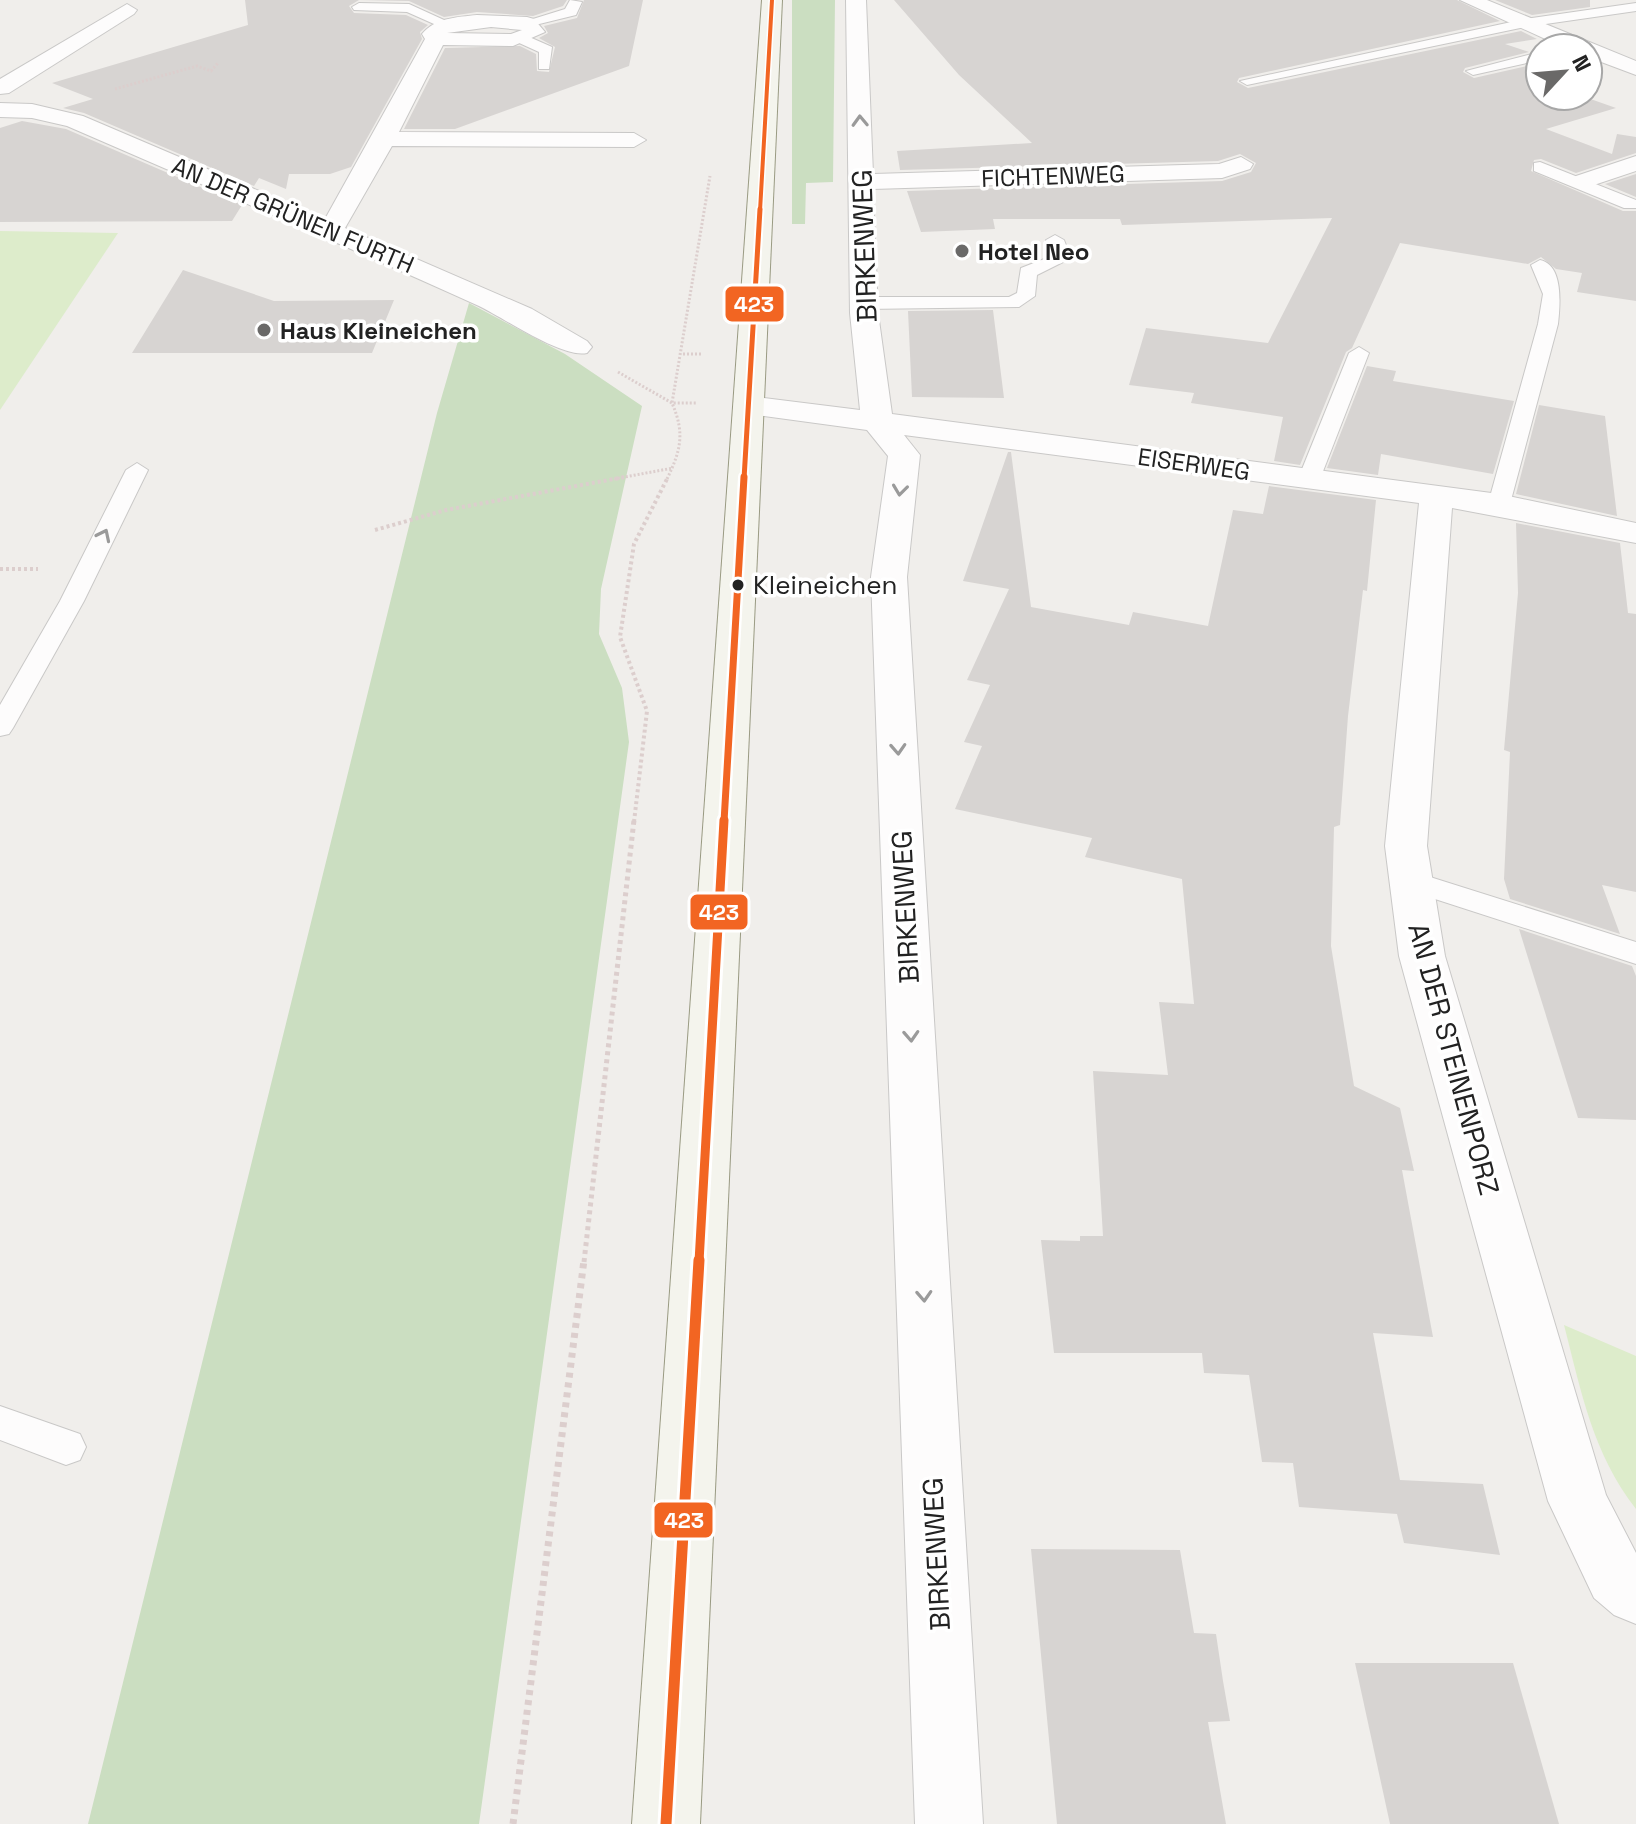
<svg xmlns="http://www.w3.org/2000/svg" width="1636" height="1824" font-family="'Space Grotesk',sans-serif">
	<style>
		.grass { fill: #ddeccb }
		.forest { fill: #cbdec1 }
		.building { fill: #d7d4d2 }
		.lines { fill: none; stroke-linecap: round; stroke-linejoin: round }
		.service-casing { stroke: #c9c8c7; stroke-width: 2 }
		.minor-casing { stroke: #c9c8c7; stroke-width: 2 }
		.secondary-casing { stroke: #999a82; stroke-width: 2 }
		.path-far3 { stroke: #dccecd; stroke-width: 3; stroke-dasharray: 2 2; stroke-linecap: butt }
		.path-far2 { stroke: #dccecd; stroke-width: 4; stroke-dasharray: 3 3; stroke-linecap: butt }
		.path-far1 { stroke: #dccecd; stroke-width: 5; stroke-dasharray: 4 4; stroke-linecap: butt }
		.path { stroke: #dccecd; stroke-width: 7; stroke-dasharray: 5 5; stroke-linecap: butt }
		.service { fill: #fdfcfc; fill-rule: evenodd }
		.minor { fill: #fdfcfc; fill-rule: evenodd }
		.secondary { fill: #f4f4ed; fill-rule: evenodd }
		.bus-1-far4-casing { stroke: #fff; stroke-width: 7 }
		.bus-1-far3-casing { stroke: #fff; stroke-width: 9 }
		.bus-1-far2-casing { stroke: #fff; stroke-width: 12 }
		.bus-1-far1-casing { stroke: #fff; stroke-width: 15 }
		.bus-1-casing { stroke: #fff; stroke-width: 17 }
		.bus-1-far4 { stroke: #f26522; stroke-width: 4 }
		.bus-1-far3 { stroke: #f26522; stroke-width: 5 }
		.bus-1-far2 { stroke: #f26522; stroke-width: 7 }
		.bus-1-far1 { stroke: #f26522; stroke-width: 9 }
		.bus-1 { stroke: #f26522; stroke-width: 11 }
		.oneway { stroke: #9a9a9a }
		.poi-dot { fill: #6a6968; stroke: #fff; stroke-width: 3 }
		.bus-dot { fill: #222; stroke: #fff; stroke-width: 3 }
		.labels { text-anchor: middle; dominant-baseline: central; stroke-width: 7; stroke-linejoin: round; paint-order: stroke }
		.far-street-label { font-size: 24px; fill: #222; stroke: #fff }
		.far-poi-label { font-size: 24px; font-weight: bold; fill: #222; stroke: #fff; text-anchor: start }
		.bus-label { font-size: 26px; fill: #222; stroke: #fff; text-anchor: start }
		.street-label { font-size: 28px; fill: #222; stroke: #fff }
		.line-badge { stroke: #fff; stroke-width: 3 }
		.badge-label { font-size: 22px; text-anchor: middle; font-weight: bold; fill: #fff }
	</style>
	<rect width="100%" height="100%" fill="#f0eeeb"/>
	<!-- grass -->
	<g class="grass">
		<polygon points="0,231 118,233 0,410"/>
		<path d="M1564,1325L1636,1356V1509C1593,1454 1581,1391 1564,1325Z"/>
	</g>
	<!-- forest -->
	<g class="forest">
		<polygon points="792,0 835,0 833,182 806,183 805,224 792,224"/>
		<polygon points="469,303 565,354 642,406 601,589 599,634 622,688 629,742 479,1824 88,1824 437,413"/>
	</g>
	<!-- building -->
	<g class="building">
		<polygon points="245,0 359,0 349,6 354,13 406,15 428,25 420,32 422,39 351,167 330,174 289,174 286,189 259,178 254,186 84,113 63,108 93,99 52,83 248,25"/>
		<polygon points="359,0 567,0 563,6 533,16 477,12 444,17 409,1"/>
		<polygon points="584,0 643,0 629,66 455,129 404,129 445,48 520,46 536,54 537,71 549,72 555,47 539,38 548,33 544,26 577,18"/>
		<polygon points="894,0 1457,0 1500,21 1239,78 1237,82 1248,88 1521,31 1537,39 1505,44 1529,52 1465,68 1463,72 1474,78 1540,63 1540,96 1582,96 1616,108 1546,129 1612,154 1617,134 1636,137 1636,153 1576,173 1541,159 1534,160 1531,171 1623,211 1636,211 1636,301 1577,292 1582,273 1556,269 1541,257 1528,264 1400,243 1352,348 1346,352 1300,465 1274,461 1283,417 1191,403 1194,393 1129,385 1146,328 1268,343 1332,218 1122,225 1120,219 993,219 995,229 921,232 907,191 1222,181 1251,172 1256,163 1240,154 1218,161 900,170 897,151 1032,143 959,75"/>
		<polygon points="1495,0 1590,0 1590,7 1532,15"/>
		<polygon points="22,121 66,129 242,205 232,221 0,222 0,128"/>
		<polygon points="1636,174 1636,197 1605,184"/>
		<polygon points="183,270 274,301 394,300 372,353 132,353"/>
		<polygon points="993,310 1004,398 912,397 908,311"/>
		<polygon points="1367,366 1396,371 1393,381 1514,401 1493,474 1381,454 1378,475 1327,468"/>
		<polygon points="1539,405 1605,416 1617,516 1516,494"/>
		<polygon points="1008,452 1011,452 1031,607 1129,625 1133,612 1208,626 1233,510 1263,514 1269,486 1376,500 1367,591 1363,590 1348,716 1340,825 1334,827 1331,946 1354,1086 1400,1108 1414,1171 1402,1170 1433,1337 1373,1333 1400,1480 1483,1484 1500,1555 1404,1543 1397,1514 1299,1507 1293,1463 1262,1462 1249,1375 1204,1373 1202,1353 1054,1353 1041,1240 1080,1241 1080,1236 1103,1236 1093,1071 1168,1075 1159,1002 1194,1004 1182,879 1085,857 1092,838 955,809 982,746 964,742 990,685 967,680 1009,589 963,581"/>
		<polygon points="1516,523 1620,543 1628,613 1636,614 1636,892 1602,885 1620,934 1510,899 1504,879 1510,752 1504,750 1518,593"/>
		<polygon points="1519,929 1632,966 1636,976 1636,1120 1578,1118"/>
		<polygon points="1031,1549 1180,1550 1194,1633 1216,1634 1223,1681 1230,1721 1208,1722 1226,1824 1057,1824"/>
		<polygon points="1355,1663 1513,1663 1559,1824 1390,1824"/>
	</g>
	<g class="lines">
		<defs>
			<g id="service">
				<polygon points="570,0 582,2 576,15 527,27 520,23 565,9"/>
				<polygon points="359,3 409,4 455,25 443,28 407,12 354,10 352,7"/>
				<polygon points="1636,3 1636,11 1525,27 1247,85 1240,81 1525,19"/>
				<polygon points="517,36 527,36 552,47 549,69 539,69 539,52 517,42"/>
				<polygon points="1540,52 1540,60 1473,75 1466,71"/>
				<polygon points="1540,162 1636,200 1636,208 1624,208 1534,171 1534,163"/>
				<polygon points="1055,235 1064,240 1071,258 1037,275 1035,296 1019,307 864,309 855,303 864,297 1009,297 1017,293 1021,268 1052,256 1046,240"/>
				<path d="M1540,260C1564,265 1560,306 1558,324L1510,504L1499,511L1488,504L1538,324L1543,294L1531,265Z"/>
				<polygon points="1359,347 1369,353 1320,479 1309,486 1301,484 1298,479 1349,353"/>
				<polygon points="137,463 148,470 84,601 13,728 9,734 0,736 0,705 60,601 126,470"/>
				<polygon points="1411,871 1636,942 1636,964 1401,888 1396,881 1401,874"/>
				<polygon points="0,1406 80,1434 86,1447 80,1460 66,1465 0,1440"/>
			</g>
			<g id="minor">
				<polygon points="846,0 866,0 873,174 1219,164 1241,157 1253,164 1250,169 1222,178 873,189 878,313 892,414 1499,494 1636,523 1636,543 1452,508 1427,846 1445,956 1606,1495 1636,1553 1636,1624 1614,1615 1594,1598 1548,1501 1399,956 1385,846 1419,503 904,435 920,455 907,577 983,1824 915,1824 871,577 888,456 867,430 749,414 738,411 734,405 738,399 749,396 860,410 850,313"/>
				<polygon points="1460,0 1487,0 1636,61 1636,75 1588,57 1588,48 1565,48"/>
				<polygon points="127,4 137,10 134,14 9,93 0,94 0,79"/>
				<path d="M477,15L527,17L534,19L545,32L513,46L443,45L399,132L634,133L646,140L634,147L392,146L345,228L532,309L587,341L592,347L587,353C563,359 504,318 479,306C342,244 205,186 67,126L32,118L0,117V103L32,104L83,116L325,219L425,39L422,34C435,18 457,17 477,15ZM491,27L522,30L511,34L447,33Z"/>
				<polygon points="1636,156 1636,171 1582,189 1570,182 1573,177"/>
			</g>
			<polygon id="secondary" points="762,0 782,0 700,1824 632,1824"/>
		</defs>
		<!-- service casing -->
		<use href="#service" class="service-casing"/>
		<!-- minor casing -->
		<use href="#minor" class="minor-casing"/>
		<!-- secondary casing -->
		<use href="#secondary" class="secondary-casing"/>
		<!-- path-far3 -->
		<g class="path-far3">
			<polyline points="115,89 197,66 211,71 218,63"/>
			<polyline points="683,354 702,354"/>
			<polyline points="618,372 672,403 696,403"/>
			<polyline points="614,479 673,468"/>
			<path d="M667,479C681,450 685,433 672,403L710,176"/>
		</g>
		<!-- path-far2 -->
		<g class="path-far2">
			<polyline points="375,530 446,510 625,477"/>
			<polyline points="0,569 38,569"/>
			<polyline points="634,822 647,711 620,637 634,544 668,477"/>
		</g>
		<!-- path-far1 -->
		<polyline class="path-far1" points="584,1262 634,820"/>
		<!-- path -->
		<polyline class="path" points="513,1824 584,1260"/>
		<!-- service -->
		<use href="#service" class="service"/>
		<!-- minor -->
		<use href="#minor" class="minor"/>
		<!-- secondary -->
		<use href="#secondary" class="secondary"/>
		<defs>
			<polyline id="bus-1-far4" points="760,211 772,0"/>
			<polyline id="bus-1-far3" points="744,479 760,209"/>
			<polyline id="bus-1-far2" points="724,822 744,477"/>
			<polyline id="bus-1-far1" points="699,1262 724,820"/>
			<polyline id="bus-1" points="666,1824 699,1260"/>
		</defs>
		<!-- bus-1-far4 casing -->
		<use href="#bus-1-far4" class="bus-1-far4-casing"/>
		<!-- bus-1-far3 casing -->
		<use href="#bus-1-far3" class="bus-1-far3-casing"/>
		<!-- bus-1-far2 casing -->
		<use href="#bus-1-far2" class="bus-1-far2-casing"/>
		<!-- bus-1-far1 casing -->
		<use href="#bus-1-far1" class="bus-1-far1-casing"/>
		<!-- bus-1 casing -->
		<use href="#bus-1" class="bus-1-casing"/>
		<!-- bus-1-far4 -->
		<use href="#bus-1-far4" class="bus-1-far4"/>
		<!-- bus-1-far3 -->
		<use href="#bus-1-far3" class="bus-1-far3"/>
		<!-- bus-1-far2 -->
		<use href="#bus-1-far2" class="bus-1-far2"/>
		<!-- bus-1-far1 -->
		<use href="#bus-1-far1" class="bus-1-far1"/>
		<!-- bus-1 -->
		<use href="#bus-1" class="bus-1"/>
	</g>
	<!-- one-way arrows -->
	<defs><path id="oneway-chevron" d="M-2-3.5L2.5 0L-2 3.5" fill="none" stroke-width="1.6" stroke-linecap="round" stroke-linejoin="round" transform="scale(2)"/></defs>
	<g class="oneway">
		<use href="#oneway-chevron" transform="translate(860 121) rotate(-92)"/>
		<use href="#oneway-chevron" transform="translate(900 490) rotate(97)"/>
		<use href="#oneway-chevron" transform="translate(104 535) rotate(-64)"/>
		<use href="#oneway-chevron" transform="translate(898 749) rotate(87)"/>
		<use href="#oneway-chevron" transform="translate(911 1036) rotate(87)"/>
		<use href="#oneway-chevron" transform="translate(924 1296) rotate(87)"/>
	</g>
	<!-- markers -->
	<g class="poi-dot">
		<circle cx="962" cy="251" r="8"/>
		<circle cx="264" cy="330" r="8"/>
	</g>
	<circle class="bus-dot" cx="738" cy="585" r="7"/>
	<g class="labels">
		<!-- far-street labels -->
		<g class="far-street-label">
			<text transform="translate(1053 176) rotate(-2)">FICHTENWEG</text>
			<text transform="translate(293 215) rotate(23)">AN DER GRÜNEN FURTH</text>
			<text transform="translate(1194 464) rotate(8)">EISERWEG</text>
		</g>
		<!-- far-poi labels -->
		<g class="far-poi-label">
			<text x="978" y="251">Hotel Neo</text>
			<text x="280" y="330">Haus Kleineichen</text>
		</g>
		<!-- bus labels -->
		<g class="bus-label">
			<text x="753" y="585">Kleineichen</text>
		</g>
		<!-- street labels -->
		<g class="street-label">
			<text transform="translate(864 246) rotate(-92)">BIRKENWEG</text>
			<text transform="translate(905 907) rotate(-93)">BIRKENWEG</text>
			<text transform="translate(1454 1059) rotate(75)">AN DER STEINENPORZ</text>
			<text transform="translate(936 1554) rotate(-93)">BIRKENWEG</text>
		</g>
	</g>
	<g class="line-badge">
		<rect x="724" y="285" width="61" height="38" rx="8" fill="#f26522"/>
		<rect x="689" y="893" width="60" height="38" rx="8" fill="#f26522"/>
		<rect x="653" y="1501" width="61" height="38" rx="8" fill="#f26522"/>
	</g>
	<g class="badge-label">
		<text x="754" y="312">423</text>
		<text x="719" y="920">423</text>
		<text x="684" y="1528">423</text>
	</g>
	<!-- north arrow -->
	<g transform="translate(1564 72) rotate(64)"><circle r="38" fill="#ffffff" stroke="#a7a7a7" stroke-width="2"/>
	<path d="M0-6L14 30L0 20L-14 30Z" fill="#6a6968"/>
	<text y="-12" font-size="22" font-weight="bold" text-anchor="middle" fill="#222222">N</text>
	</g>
</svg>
